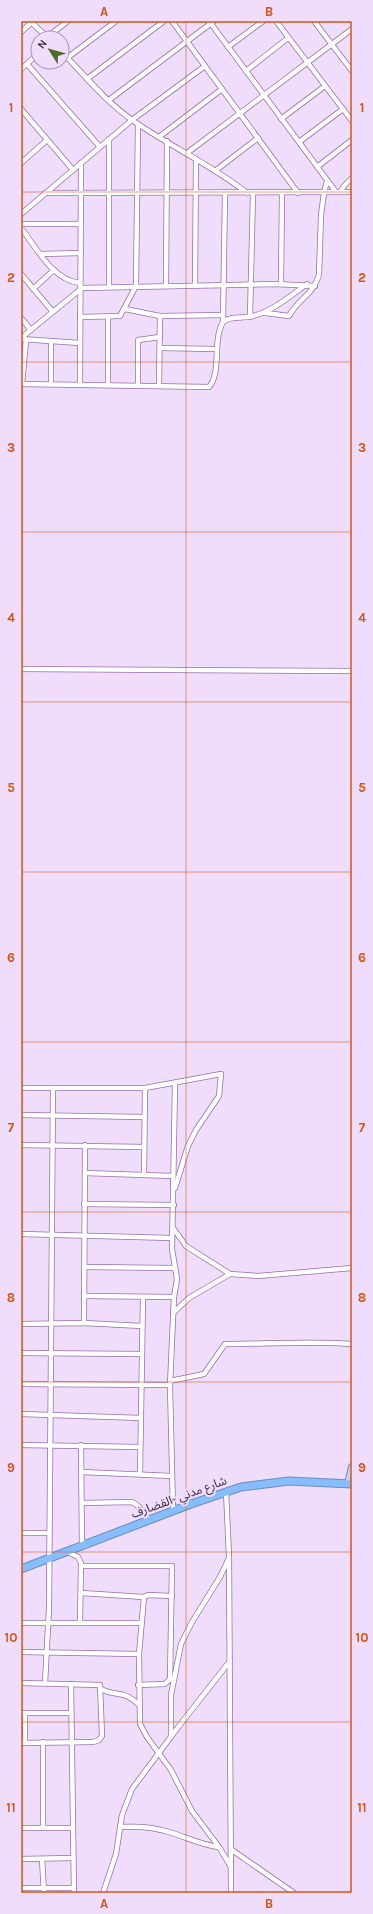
<svg xmlns="http://www.w3.org/2000/svg" width="373" height="1914" font-family="Karla,'Noto Sans Arabic',sans-serif">
	<style>
		.lines { fill: none; stroke-linecap: round; stroke-linejoin: round }
		.minor-casing { stroke: #976db0; stroke-width: 6 }
		.major-casing { stroke: #6d8bbe; stroke-width: 8 }
		.highway-casing { stroke: #6d8bbe; stroke-width: 9 }
		.minor { stroke: #fff; stroke-width: 4.5 }
		.major { stroke: #b6d8fe; stroke-width: 6 }
		.highway { stroke: #86befd; stroke-width: 7 }
		.grid { fill: none; stroke: #d75412; stroke-width: 1; stroke-opacity: 0.55 }
		.labels { text-anchor: middle; dominant-baseline: central; stroke-width: 4; stroke-linejoin: round; paint-order: stroke }
		.street-label { font-size: 12px; fill: #3e2c49; stroke: #efddfb }
		.neatline { fill: none; stroke: #d75412; stroke-width: 1.5 }
		.grid-label { font-size: 13px; text-anchor: middle; font-weight: bold; fill: #d75412 }
	</style>
	<rect width="100%" height="100%" fill="#efddfb"/>
	<g class="lines">
		<defs>
			<g id="minor">
				<polyline points="30,21 48,38"/>
				<polyline points="172,21 298,193"/>
				<polyline points="209,21 336,192"/>
				<polyline points="276,21 352,121"/>
				<polyline points="314,21 352,71"/>
				<polyline points="21,32 32,22"/>
				<polyline points="47,37 68,21"/>
				<polyline points="228,47 263,21"/>
				<path d="M62,52C85,76 107,103 135,122C171,147 212,165 247,193"/>
				<polyline points="67,58 116,21"/>
				<polyline points="27,64 100,147"/>
				<polyline points="21,69 38,54"/>
				<polyline points="246,71 288,38"/>
				<polyline points="87,79 164,21"/>
				<polyline points="109,100 214,21"/>
				<polyline points="21,109 73,170"/>
				<polyline points="281,119 325,86"/>
				<polyline points="159,137 222,89"/>
				<polyline points="299,142 343,109"/>
				<polyline points="187,153 352,29"/>
				<polyline points="21,163 47,140"/>
				<polyline points="317,167 352,140"/>
				<polyline points="215,171 258,138"/>
				<polyline points="340,192 344,186 352,178"/>
				<polyline points="45,193 352,192"/>
				<polyline points="21,214 132,120 205,66"/>
				<polyline points="21,224 80,224"/>
				<path d="M21,228C36,247 53,281 80,283"/>
				<polyline points="41,254 81,253"/>
				<polyline points="21,274 53,312"/>
				<polyline points="281,284 282,193"/>
				<polyline points="166,285 167,141"/>
				<polyline points="195,285 196,159"/>
				<polyline points="109,286 109,139"/>
				<polyline points="33,289 54,270"/>
				<polyline points="125,309 160,316 223,315"/>
				<path d="M266,313L289,316C298,299 313,295 319,275L321,215L324,193L327,181"/>
				<polyline points="80,317 120,316 136,286 138,124"/>
				<polyline points="250,317 253,193"/>
				<polyline points="21,318 31,330"/>
				<polyline points="223,322 225,193"/>
				<polyline points="21,338 82,288 275,284 315,286"/>
				<polyline points="21,339 80,343"/>
				<polyline points="51,342 51,384"/>
				<polyline points="160,348 216,349"/>
				<path d="M21,384L209,387C222,372 212,341 223,322C231,315 243,319 253,316C273,311 290,296 307,284"/>
				<polyline points="22,384 26,340"/>
				<polyline points="80,385 81,163"/>
				<polyline points="108,385 108,317"/>
				<polyline points="138,385 138,340 160,337"/>
				<polyline points="159,386 160,316"/>
				<polyline points="21,669 352,671"/>
				<polyline points="21,1088 145,1088 221,1074 219,1096 196,1130 188,1146 175,1188"/>
				<polyline points="21,1115 144,1117"/>
				<polyline points="21,1145 144,1147"/>
				<polyline points="85,1173 173,1176"/>
				<polyline points="144,1175 145,1088"/>
				<polyline points="84,1204 174,1205"/>
				<polyline points="173,1228 186,1246 230,1274 258,1276 352,1268"/>
				<polyline points="21,1234 172,1238"/>
				<polyline points="85,1267 175,1268"/>
				<polyline points="85,1296 174,1297"/>
				<polyline points="173,1313 189,1298 230,1274"/>
				<polyline points="84,1323 85,1145"/>
				<polyline points="21,1324 84,1323 142,1326"/>
				<polyline points="21,1353 141,1354"/>
				<path d="M170,1381L204,1374L225,1344C268,1344 310,1341 352,1344"/>
				<polyline points="21,1384 170,1385"/>
				<polyline points="21,1414 141,1418"/>
				<polyline points="21,1445 140,1447"/>
				<polyline points="81,1445 82,1546"/>
				<polyline points="82,1472 172,1476"/>
				<polyline points="140,1474 143,1297"/>
				<polyline points="226,1491 229,1556 231,1893"/>
				<polyline points="82,1503 132,1502 137,1505 150,1520"/>
				<polyline points="173,1510 170,1385 174,1297 177,1279 172,1249 175,1084"/>
				<polyline points="21,1533 48,1533"/>
				<polyline points="68,1552 78,1557 81,1563 80,1623"/>
				<polyline points="81,1566 172,1566 170,1680"/>
				<polyline points="81,1593 144,1597 148,1595 172,1596"/>
				<polyline points="144,1597 139,1654 140,1724 147,1737 171,1770 192,1811 219,1847 231,1867"/>
				<polyline points="21,1623 141,1623"/>
				<polyline points="21,1652 139,1654"/>
				<polyline points="21,1683 100,1685 102,1736 99,1740 93,1742 21,1743"/>
				<polyline points="45,1683 49,1608 53,1088"/>
				<polyline points="71,1684 74,1893"/>
				<polyline points="138,1685 165,1684 170,1679"/>
				<path d="M101,1689C116,1697 122,1689 138,1704"/>
				<polyline points="21,1713 71,1713"/>
				<polyline points="25,1713 25,1743"/>
				<polyline points="171,1736 171,1695 181,1644 192,1622 220,1577 228,1560"/>
				<path d="M120,1827C136,1826 153,1827 169,1832C186,1837 201,1845 219,1847"/>
				<polyline points="21,1828 72,1828"/>
				<polyline points="43,1828 43,1742"/>
				<polyline points="232,1850 294,1893"/>
				<polyline points="21,1859 73,1858"/>
				<polyline points="42,1859 44,1893"/>
				<polyline points="21,1888 74,1888"/>
				<polyline points="103,1893 116,1854 122,1815 132,1789 179,1726 230,1661"/>
			</g>
			<polyline id="major" points="348,1484 352,1467"/>
			<polyline id="highway" points="21,1569 191,1504 241,1487 289,1481 352,1484"/>
		</defs>
		<!-- minor casing -->
		<use href="#minor" class="minor-casing"/>
		<!-- major casing -->
		<use href="#major" class="major-casing"/>
		<!-- highway casing -->
		<use href="#highway" class="highway-casing"/>
		<!-- minor -->
		<use href="#minor" class="minor"/>
		<!-- major -->
		<use href="#major" class="major"/>
		<!-- highway -->
		<use href="#highway" class="highway"/>
	</g>
	<!-- grid -->
	<path class="grid" d="M186,21V1893M21,192H352M21,362H352M21,532H352M21,702H352M21,872H352M21,1042H352M21,1212H352M21,1382H352M21,1552H352M21,1722H352"/>
	<g class="labels">
		<!-- street labels -->
		<g class="street-label">
			<text transform="translate(179 1497) rotate(-20)">شارع مدني -القضارف</text>
		</g>
	</g>
	<!-- border -->
	<rect width="373" height="1914" fill="none" stroke="#efddfb" stroke-width="44"/>
	<!-- north arrow -->
	<g transform="translate(50 50) rotate(307)"><circle r="19" fill="#efddfb" stroke="#a896b4"/>
	<path d="M0-3L7 15L0 10L-7 15Z" fill="#4b6e27"/>
	<text y="-6" font-size="11" font-weight="bold" text-anchor="middle" fill="#3e2c49">N</text>
	</g>
	<rect x="22" y="22" width="329" height="1870" class="neatline"/>
	<g class="grid-label">
		<text x="104" y="16">A</text>
		<text x="269" y="16">B</text>
		<text x="11" y="112">1</text>
		<text x="362" y="112">1</text>
		<text x="11" y="282">2</text>
		<text x="362" y="282">2</text>
		<text x="11" y="452">3</text>
		<text x="362" y="452">3</text>
		<text x="11" y="622">4</text>
		<text x="362" y="622">4</text>
		<text x="11" y="792">5</text>
		<text x="362" y="792">5</text>
		<text x="11" y="962">6</text>
		<text x="362" y="962">6</text>
		<text x="11" y="1132">7</text>
		<text x="362" y="1132">7</text>
		<text x="11" y="1302">8</text>
		<text x="362" y="1302">8</text>
		<text x="11" y="1472">9</text>
		<text x="362" y="1472">9</text>
		<text x="11" y="1642">10</text>
		<text x="362" y="1642">10</text>
		<text x="11" y="1812">11</text>
		<text x="362" y="1812">11</text>
		<text x="104" y="1908">A</text>
		<text x="269" y="1908">B</text>
	</g>
</svg>
